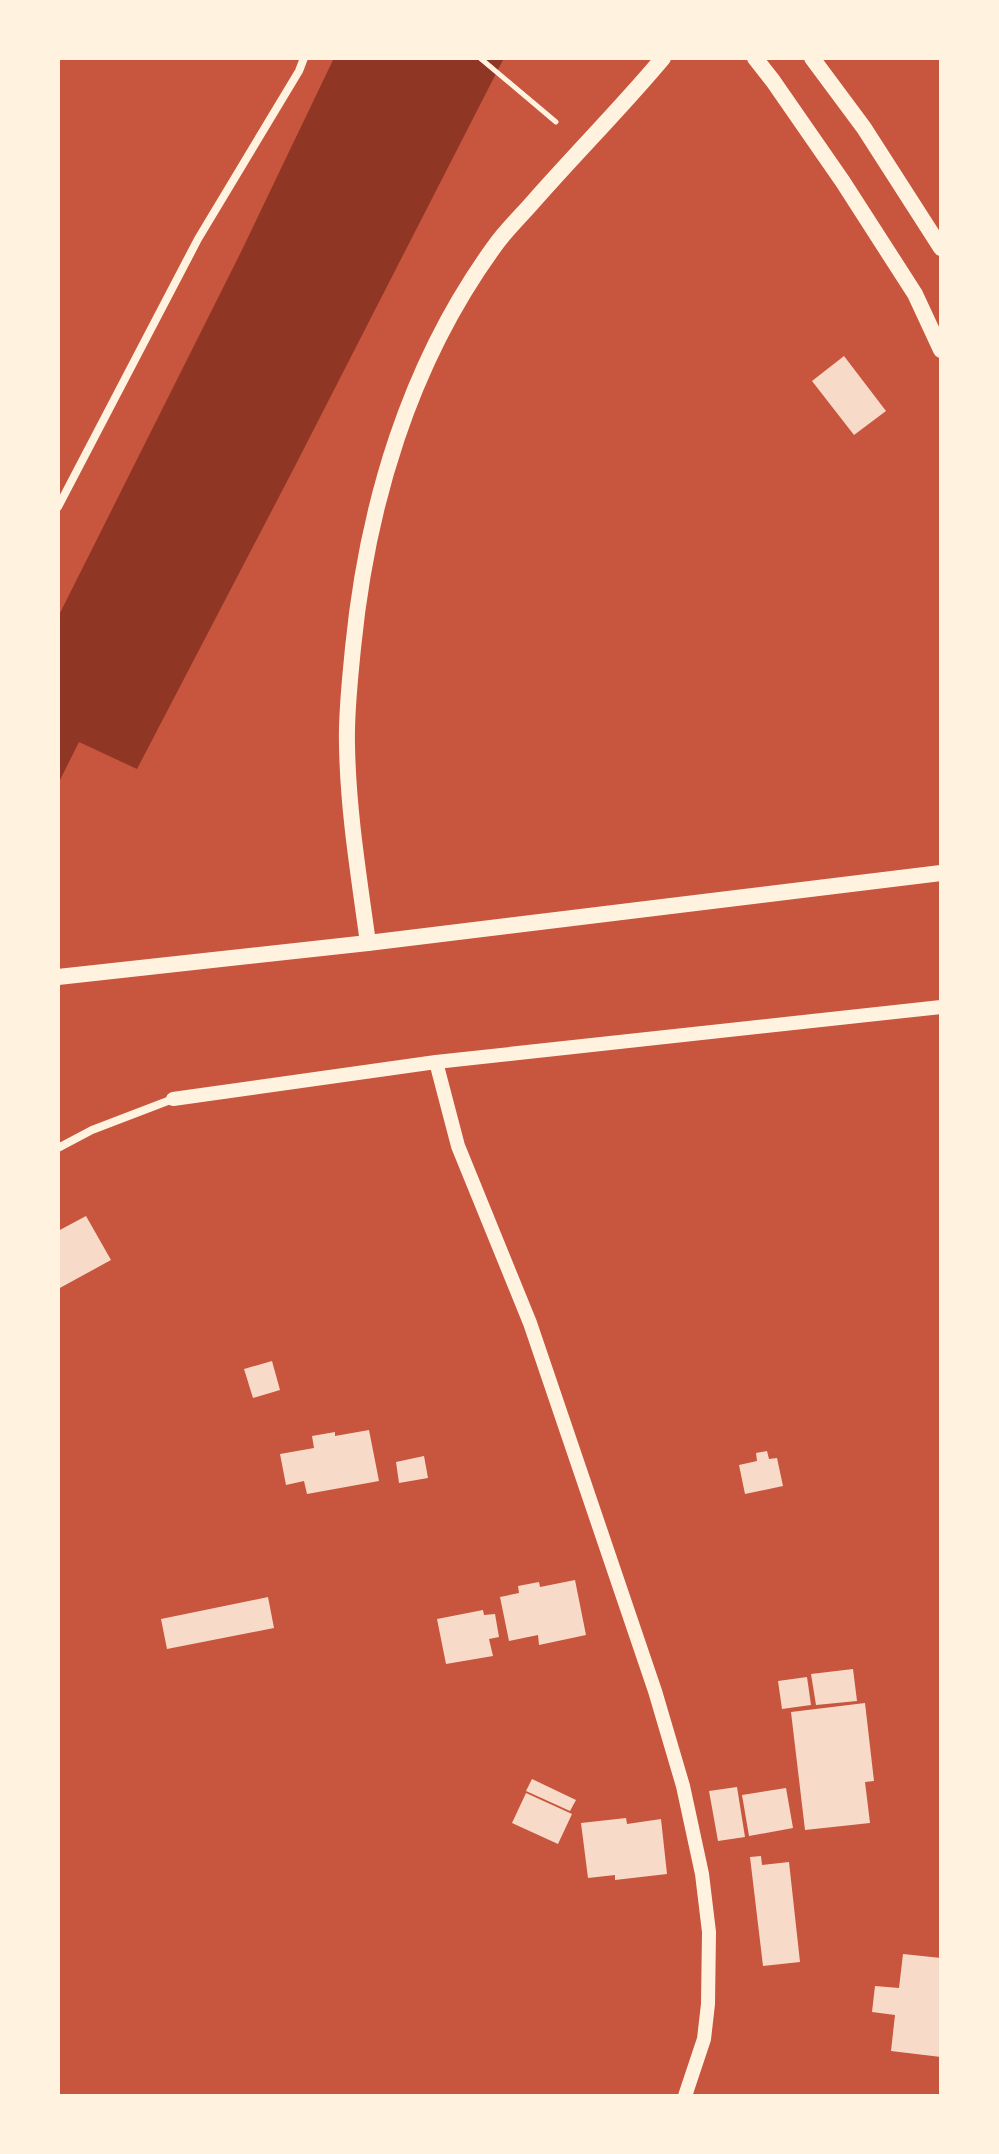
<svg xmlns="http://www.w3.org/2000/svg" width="999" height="2154" font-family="Manrope,sans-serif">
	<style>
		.water { fill: #8f3625 }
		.building { fill: #f7dbc8 }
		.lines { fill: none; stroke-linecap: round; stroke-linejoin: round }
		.path { stroke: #fff3e0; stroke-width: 5 }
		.minor { stroke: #fff3e0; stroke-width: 8 }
		.tertiary { stroke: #fff3e0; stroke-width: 14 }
		.secondary { stroke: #fff3e0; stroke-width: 16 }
	</style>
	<rect width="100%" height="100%" fill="#c8553d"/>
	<!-- water -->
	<polygon class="water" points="334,58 504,58 294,468 137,769 79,742 58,784 58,617 240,254"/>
	<!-- building -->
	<g class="building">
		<polygon points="844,356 886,411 854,435 812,381"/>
		<polygon points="86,1216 111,1260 58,1289 58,1231"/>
		<polygon points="272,1361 280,1390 253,1398 244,1369"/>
		<polygon points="369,1430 379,1481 307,1494 304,1481 286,1485 280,1454 314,1448 312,1436 335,1432 335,1436"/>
		<polygon points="767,1451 769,1459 777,1458 783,1486 745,1494 739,1465 757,1461 756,1453"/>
		<polygon points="424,1456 428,1478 399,1483 396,1462"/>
		<polygon points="575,1580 586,1635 539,1645 538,1635 509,1641 500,1597 519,1593 518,1586 539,1582 540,1587"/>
		<polygon points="268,1597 274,1628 167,1649 161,1619"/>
		<polygon points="483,1610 484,1615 495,1614 499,1637 489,1639 493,1656 446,1664 437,1619"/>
		<polygon points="853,1669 857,1701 816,1705 811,1674"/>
		<polygon points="807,1677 811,1705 782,1709 778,1681"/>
		<polygon points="865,1703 874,1781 865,1782 870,1823 805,1830 791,1712"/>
		<polygon points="532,1779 576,1800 570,1811 526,1791"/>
		<polygon points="737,1787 745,1837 718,1841 709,1791"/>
		<polygon points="786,1788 793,1828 749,1836 742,1795"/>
		<polygon points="526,1793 572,1814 558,1844 512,1823"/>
		<polygon points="626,1818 627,1824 661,1819 667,1874 615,1880 615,1875 588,1878 581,1823"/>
		<polygon points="761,1856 762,1865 789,1862 800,1962 763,1966 750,1857"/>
		<polygon points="903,1954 941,1958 941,2057 891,2051 895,2015 872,2012 875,1986 899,1988"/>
	</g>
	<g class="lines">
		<!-- path -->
		<polyline class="path" points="480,58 556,122"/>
		<!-- minor -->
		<g class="minor">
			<polyline points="58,507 198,239 299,71 304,58"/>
			<polyline points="58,1148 92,1130 173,1099"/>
		</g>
		<!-- tertiary -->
		<g class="tertiary">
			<polyline points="436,1062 458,1146 530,1323 655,1691 683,1786 702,1874 709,1932 708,2004 704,2039 685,2096"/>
			<polyline points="173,1099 436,1062 941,1007"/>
		</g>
		<!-- secondary -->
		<g class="secondary">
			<polyline points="755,58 773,81 843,182 915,294 941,350"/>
			<polyline points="812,58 864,128 941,248"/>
			<path d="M368,943C359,877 348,811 347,745C346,713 350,680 353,648C367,506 409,364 494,247C505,231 520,217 533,202C576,153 622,107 663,58"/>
			<polyline points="58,977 368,943 941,873"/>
		</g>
	</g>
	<!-- border -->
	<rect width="999" height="2154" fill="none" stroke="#fff3e0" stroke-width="120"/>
</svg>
